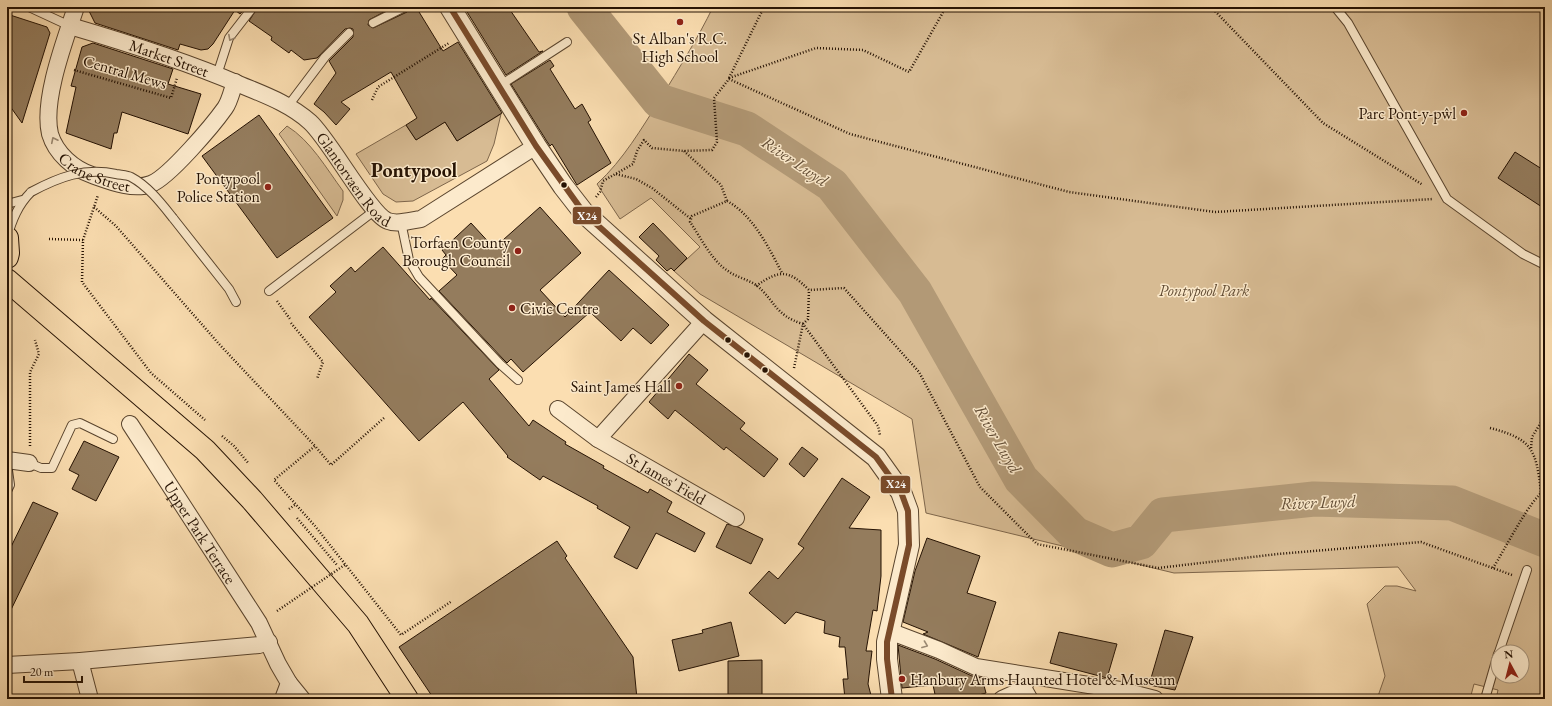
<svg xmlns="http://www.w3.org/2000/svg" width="1552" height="706" font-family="'EB Garamond',serif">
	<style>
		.green { fill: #d7bb93; stroke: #7e664b; fill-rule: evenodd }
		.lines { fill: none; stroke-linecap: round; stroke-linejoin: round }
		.river { stroke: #b29976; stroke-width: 35 }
		.building { fill: #947c5d; stroke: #251203 }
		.service-casing { stroke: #5a452e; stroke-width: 10 }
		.minor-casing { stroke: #5a452e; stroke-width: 18 }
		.tertiary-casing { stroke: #5a452e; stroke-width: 22 }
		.primary-casing { stroke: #251203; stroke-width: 24 }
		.path { stroke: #251203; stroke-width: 2.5; stroke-dasharray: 1 2; stroke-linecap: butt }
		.service { stroke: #fceacc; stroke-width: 8 }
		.minor { stroke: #fceacc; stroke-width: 16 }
		.tertiary { stroke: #fceacc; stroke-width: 20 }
		.primary { stroke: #fbdeb1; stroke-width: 22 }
		.service-bridge-casing { stroke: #5a452e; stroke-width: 10; stroke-linecap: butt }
		.path-bridge { stroke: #251203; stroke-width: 2.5; stroke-dasharray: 1 2; stroke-linecap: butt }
		.service-bridge { stroke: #fceacc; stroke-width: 8 }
		.bus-1-casing { stroke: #fceacc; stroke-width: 9 }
		.bus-1 { stroke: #7a4b2a; stroke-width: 6 }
		.oneway { stroke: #9b8972 }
		.poi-dot { fill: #8f2418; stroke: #fceacc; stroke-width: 1.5 }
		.bus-dot { fill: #251203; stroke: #fceacc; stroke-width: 1.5 }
		.labels { text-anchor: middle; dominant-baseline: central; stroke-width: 3; stroke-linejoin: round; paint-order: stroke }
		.poi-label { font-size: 16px; fill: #251203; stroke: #fceacc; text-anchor: end }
		.street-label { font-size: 16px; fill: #251203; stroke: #fceacc }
		.park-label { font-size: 16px; font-style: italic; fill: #634d35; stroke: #fceacc }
		.water-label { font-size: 17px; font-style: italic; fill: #644f37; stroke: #fceacc }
		.district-label { font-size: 20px; font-weight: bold; fill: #251203; stroke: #fceacc }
		.line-badge { stroke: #fceacc; stroke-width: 1.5 }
		.badge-label { font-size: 11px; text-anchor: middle; font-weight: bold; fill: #fff }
	</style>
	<rect width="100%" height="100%" fill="#fbdeb1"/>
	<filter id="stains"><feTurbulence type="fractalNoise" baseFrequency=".005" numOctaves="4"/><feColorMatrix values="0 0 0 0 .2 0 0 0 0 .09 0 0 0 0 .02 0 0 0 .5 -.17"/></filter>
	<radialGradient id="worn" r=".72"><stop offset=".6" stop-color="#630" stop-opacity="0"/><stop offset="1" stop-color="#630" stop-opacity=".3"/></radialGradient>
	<!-- green -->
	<g class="green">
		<path d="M713,7H1545V699H1496L1498,690L1474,684L1470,699H1377L1385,676L1367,604L1385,586H1397L1416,591L1398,567L1174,573L926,513L912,419L700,294L674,271L700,247L651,198L620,219L597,184C624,159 641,129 661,98C679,68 698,38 713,7ZM1498,652H1522V676H1498Z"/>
		<polygon points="501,114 494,144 487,161 413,201 396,202 383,194 356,154 406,125 416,140 445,122 457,141"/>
		<path d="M287,126C311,141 326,168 343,191V200L337,216L279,134Z"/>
	</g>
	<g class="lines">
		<!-- river -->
		<polyline class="river" points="584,7 659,101 747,129 832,185 915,292 1021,479 1075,534 1112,550 1141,542 1163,515 1314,499 1452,503 1545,540"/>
	</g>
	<!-- building -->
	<g class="building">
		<polygon points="87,7 246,7 240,14 235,10 213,44 208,49 201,50 180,44 178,50 95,23"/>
		<polygon points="258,7 393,7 369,20 368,25 373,28 407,12 410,7 416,7 443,51 458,42 502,113 457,141 445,122 416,140 406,125 417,118 391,72 341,102 350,109 336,125 324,112 314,104 336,73 329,61 353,37 353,29 350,28 345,29 317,58 304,60 291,50 289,53 271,40 272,37 249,21"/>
		<polygon points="464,7 508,7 539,52 543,51 506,75"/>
		<polygon points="7,14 47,27 50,33 22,123 7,102"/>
		<polygon points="93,43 173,69 168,84 201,94 188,134 122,112 117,133 114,133 111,149 66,133 76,87 71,86 82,47"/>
		<polygon points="550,60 554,66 550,69 575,109 582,104 591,120 588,122 611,163 577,185 552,144 550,146 546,140 511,84"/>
		<polygon points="259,115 333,218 277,258 202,156"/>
		<polygon points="1515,152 1545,171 1545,209 1498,178"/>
		<polygon points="540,207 581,253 540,290 565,317 609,270 669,325 651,344 633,328 621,341 590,312 523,372 511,359 507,363 504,360 439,291 457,275 442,259 446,255 442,250 471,223 494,248"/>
		<polygon points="653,223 687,258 674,271 671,268 667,271 656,260 659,256 639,237"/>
		<polygon points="383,247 430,300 431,298 499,370 489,379 529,426 533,420 566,442 565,444 604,466 603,468 648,493 650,489 672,502 667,512 705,533 695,552 656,533 637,569 614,557 630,527 597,508 598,506 543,476 540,480 507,457 508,456 463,402 419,441 309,317 336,292 330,286 351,267 355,272"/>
		<polygon points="689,354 708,370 696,384 745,423 740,429 778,459 764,477 726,447 724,450 675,410 668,419 649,402"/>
		<polygon points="84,441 119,457 96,501 72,489 79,475 69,470"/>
		<polygon points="802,447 818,459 804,477 789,464"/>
		<polygon points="842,478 870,497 849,528 881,530 881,576 877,611 873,610 866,651 872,651 868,684 872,699 845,699 843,679 848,679 845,647 839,647 840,637 824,633 825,621 796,612 785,624 749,593 769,571 778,579 804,548 798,544"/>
		<polygon points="33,502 58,513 7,618 7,555"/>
		<polygon points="727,524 738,527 763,539 751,564 716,547"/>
		<polygon points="927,538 980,556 967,593 996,602 978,657 923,634 928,632 903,622 915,571"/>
		<polygon points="557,541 567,556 565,558 633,657 637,699 434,699 399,647"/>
		<polygon points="731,622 739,656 679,671 672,640 703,633 702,630"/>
		<polygon points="1165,630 1193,637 1175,690 1149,685"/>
		<polygon points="1059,632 1117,644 1107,678 1050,663"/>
		<polygon points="898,645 935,659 972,676 982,678 986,693 964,699 936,699 933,685 902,688"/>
		<polygon points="762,660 762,699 728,699 728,661"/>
	</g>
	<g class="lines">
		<defs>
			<g id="service">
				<polyline points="29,7 70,26"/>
				<polyline points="1335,7 1348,23 1447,199 1523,254 1545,265"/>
				<polyline points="373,23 405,7"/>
				<polyline points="217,75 229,38 253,7"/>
				<polyline points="499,86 567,42"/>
				<polyline points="288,106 325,57 349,33"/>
				<polyline points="7,204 22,200"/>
				<polyline points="173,218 229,289 236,302"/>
				<polyline points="401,222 409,260 419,277 500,364 518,380"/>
				<path d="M7,238C12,220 18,205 31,192"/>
				<polyline points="269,291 374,211"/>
				<polyline points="7,463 10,485 7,491"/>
				<polyline points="29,463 41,468 52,468 72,425 80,423 113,439"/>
				<polyline points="1499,652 1527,570"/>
				<polyline points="1025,683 1034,699"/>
				<polyline points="1485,699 1498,654"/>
			</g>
			<g id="minor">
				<path id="s1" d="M76,7C65,40 42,100 50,134C56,154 74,169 92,175C109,181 133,191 151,184C169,177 213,125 225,108C230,101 232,90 235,82"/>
				<path id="s2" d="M70,26C128,43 185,61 241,85C265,95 290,104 310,122C330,140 370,215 388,221C398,225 412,220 421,219L536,146"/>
				<path id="s3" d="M558,409L598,439L736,518"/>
				<path id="s4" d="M130,424L259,623L278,664L289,683L283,699"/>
				<polyline points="598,439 704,321"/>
				<polyline points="7,460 29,463"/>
				<polyline points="889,631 939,650 976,667 1120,690 1155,699"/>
				<polyline points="80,661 90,699"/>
				<polyline points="7,665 80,661 259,645 269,642"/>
				<polyline points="289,683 302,699"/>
				<polyline points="1002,699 1022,690 1029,676"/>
			</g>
			<polyline id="tertiary" points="450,7 536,146 563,186 584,213 704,321 876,457 901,492 908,511 909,545 887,642 887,659 892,699"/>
			<g id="primary">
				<polyline points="7,238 8,253 7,257"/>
				<polyline points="7,280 205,450 252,500 358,624 407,699"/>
			</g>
		</defs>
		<!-- service casing -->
		<use href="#service" class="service-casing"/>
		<!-- minor casing -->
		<use href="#minor" class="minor-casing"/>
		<!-- tertiary casing -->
		<use href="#tertiary" class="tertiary-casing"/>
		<!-- primary casing -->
		<use href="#primary" class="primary-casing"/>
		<!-- path -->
		<g class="path">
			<polyline points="1211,7 1323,123 1423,185"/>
			<polyline points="74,70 171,98 177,78"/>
			<polyline points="729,78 816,48 863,50 909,72 946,7"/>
			<polyline points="729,78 764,7"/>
			<polyline points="372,100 378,87 449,43"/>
			<path d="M684,151L721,185L727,201L692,216L690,222C701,238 712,261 728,271C736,277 747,279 756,285C775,300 774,315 803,324L878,426L880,435"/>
			<polyline points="616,174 636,179 652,188 691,219"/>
			<polyline points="596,197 600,192 603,181 633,164 637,151 644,140 652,148 684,151 712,150 717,142 714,98 729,79 850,134 1069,192 1215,212 1433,199"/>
			<path d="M727,201C753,215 769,248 782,273"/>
			<polyline points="94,207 116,226 219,344 315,446"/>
			<polyline points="49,239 83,240 82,282 151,373 205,420"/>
			<polyline points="83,240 98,195"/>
			<path d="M756,286C780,269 789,270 809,290L844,288L919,372L980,487L1037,544L1158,568L1278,554L1421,542L1512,575"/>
			<polyline points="277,301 290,319"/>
			<polyline points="291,323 323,362 317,379"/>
			<polyline points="794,368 803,324 808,319 809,290"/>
			<polyline points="384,418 331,465 315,446 274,480 315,526 401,635 452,601"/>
			<path d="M1490,428C1533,439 1536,450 1541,492"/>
			<polyline points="222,436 234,446 249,464"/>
			<polyline points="30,446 30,372 39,354 35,340"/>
			<polyline points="1531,448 1532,437 1545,416"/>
			<polyline points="289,509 296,504"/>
			<polyline points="297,518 337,565"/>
			<path d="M1493,568C1504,551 1530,499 1545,490"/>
		</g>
		<!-- service -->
		<use href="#service" class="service"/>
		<!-- minor -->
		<use href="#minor" class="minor"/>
		<!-- tertiary -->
		<use href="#tertiary" class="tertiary"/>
		<!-- primary -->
		<use href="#primary" class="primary"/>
		<defs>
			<path id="service-bridge" d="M31,192C59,177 85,167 116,174C121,175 127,175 131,177C148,186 161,203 173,218"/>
		</defs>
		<!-- service-bridge casing -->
		<use href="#service-bridge" class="service-bridge-casing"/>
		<!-- path-bridge -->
		<polyline class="path-bridge" points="277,611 346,564"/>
		<!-- service-bridge -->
		<use href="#service-bridge" class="service-bridge"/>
		<defs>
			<polyline id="bus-1" points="450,7 536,146 584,213 704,321 876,457 901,492 908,511 909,545 887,642 887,659 892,699"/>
		</defs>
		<!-- bus-1 casing -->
		<use href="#bus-1" class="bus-1-casing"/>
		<!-- bus-1 -->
		<use href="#bus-1" class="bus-1"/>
	</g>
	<!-- one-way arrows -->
	<defs><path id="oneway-chevron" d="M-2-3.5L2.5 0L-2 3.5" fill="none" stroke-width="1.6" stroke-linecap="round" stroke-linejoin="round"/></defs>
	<g class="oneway">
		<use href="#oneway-chevron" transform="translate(231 38) rotate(118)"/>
		<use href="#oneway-chevron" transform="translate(54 140) rotate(-116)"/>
		<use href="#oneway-chevron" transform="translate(925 645) rotate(21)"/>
	</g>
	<!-- markers -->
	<g class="poi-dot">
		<circle cx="680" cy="22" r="4"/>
		<circle cx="1464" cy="113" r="4"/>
		<circle cx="268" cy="187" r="4"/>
		<circle cx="518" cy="251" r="4"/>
		<circle cx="512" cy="308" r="4"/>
		<circle cx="679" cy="386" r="4"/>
		<circle cx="902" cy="679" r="4"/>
	</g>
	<g class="bus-dot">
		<circle cx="564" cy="185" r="3.5"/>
		<circle cx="728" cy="340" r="3.5"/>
		<circle cx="747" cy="355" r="3.5"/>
		<circle cx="765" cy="370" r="3.5"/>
	</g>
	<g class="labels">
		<!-- poi labels -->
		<g class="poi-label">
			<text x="680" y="38" text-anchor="middle">St Alban's R.C.<tspan x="680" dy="18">High School</tspan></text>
			<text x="1456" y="113">Parc Pont-y-pŵl</text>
			<text x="260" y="178">Pontypool<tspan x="260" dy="18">Police Station</tspan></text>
			<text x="510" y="242">Torfaen County<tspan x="510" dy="18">Borough Council</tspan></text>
			<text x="520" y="308" text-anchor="start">Civic Centre</text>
			<text x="671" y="386">Saint James Hall</text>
			<text x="910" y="679" text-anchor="start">Hanbury Arms Haunted Hotel &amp; Museum</text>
		</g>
		<!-- street labels -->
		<g class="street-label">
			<text stroke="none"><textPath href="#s2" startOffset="104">Market Street</textPath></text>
			<text transform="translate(125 72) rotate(16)">Central Mews</text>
			<text stroke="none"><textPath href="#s1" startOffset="193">Crane Street</textPath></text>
			<text stroke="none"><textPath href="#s2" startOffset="332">Glantorvaen Road</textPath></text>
			<text stroke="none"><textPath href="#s3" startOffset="129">St James' Field</textPath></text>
			<text stroke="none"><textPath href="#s4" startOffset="129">Upper Park Terrace</textPath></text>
		</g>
		<!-- park labels -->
		<g class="park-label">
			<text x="1204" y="290">Pontypool Park</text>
		</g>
		<!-- water labels -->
		<g class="water-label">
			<text transform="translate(795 161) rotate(34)">River Lwyd</text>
			<text transform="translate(998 439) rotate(60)">River Lwyd</text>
			<text transform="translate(1318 502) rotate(-2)">River Lwyd</text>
		</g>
		<!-- district labels -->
		<g class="district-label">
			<text x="414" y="170">Pontypool</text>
		</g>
	</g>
	<g class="line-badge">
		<rect x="572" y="206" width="30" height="19" rx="4" fill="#7a4b2a"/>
		<rect x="880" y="475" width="31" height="19" rx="4" fill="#7a4b2a"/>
	</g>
	<g class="badge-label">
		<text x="587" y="220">X24</text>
		<text x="896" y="488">X24</text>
	</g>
	<!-- margin -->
	<rect width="1552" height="706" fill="none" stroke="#fbdeb1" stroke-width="24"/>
	<rect x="8" y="8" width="1536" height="690" fill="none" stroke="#251203" stroke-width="2"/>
	<rect x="12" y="12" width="1528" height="682" fill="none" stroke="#251203"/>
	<!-- north arrow -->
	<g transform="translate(1510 664) rotate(353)"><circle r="19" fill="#fceacc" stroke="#a6947c"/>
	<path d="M0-3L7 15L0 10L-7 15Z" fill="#8f2418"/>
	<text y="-6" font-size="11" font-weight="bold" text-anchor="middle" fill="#251203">N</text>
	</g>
	<!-- scale -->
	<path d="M24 676v6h58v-6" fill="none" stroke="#251203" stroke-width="2"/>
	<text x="30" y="676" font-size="12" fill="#251203" stroke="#fceacc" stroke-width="3" paint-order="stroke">20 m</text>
	<rect width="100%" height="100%" filter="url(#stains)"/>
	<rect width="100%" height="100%" fill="url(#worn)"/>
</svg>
